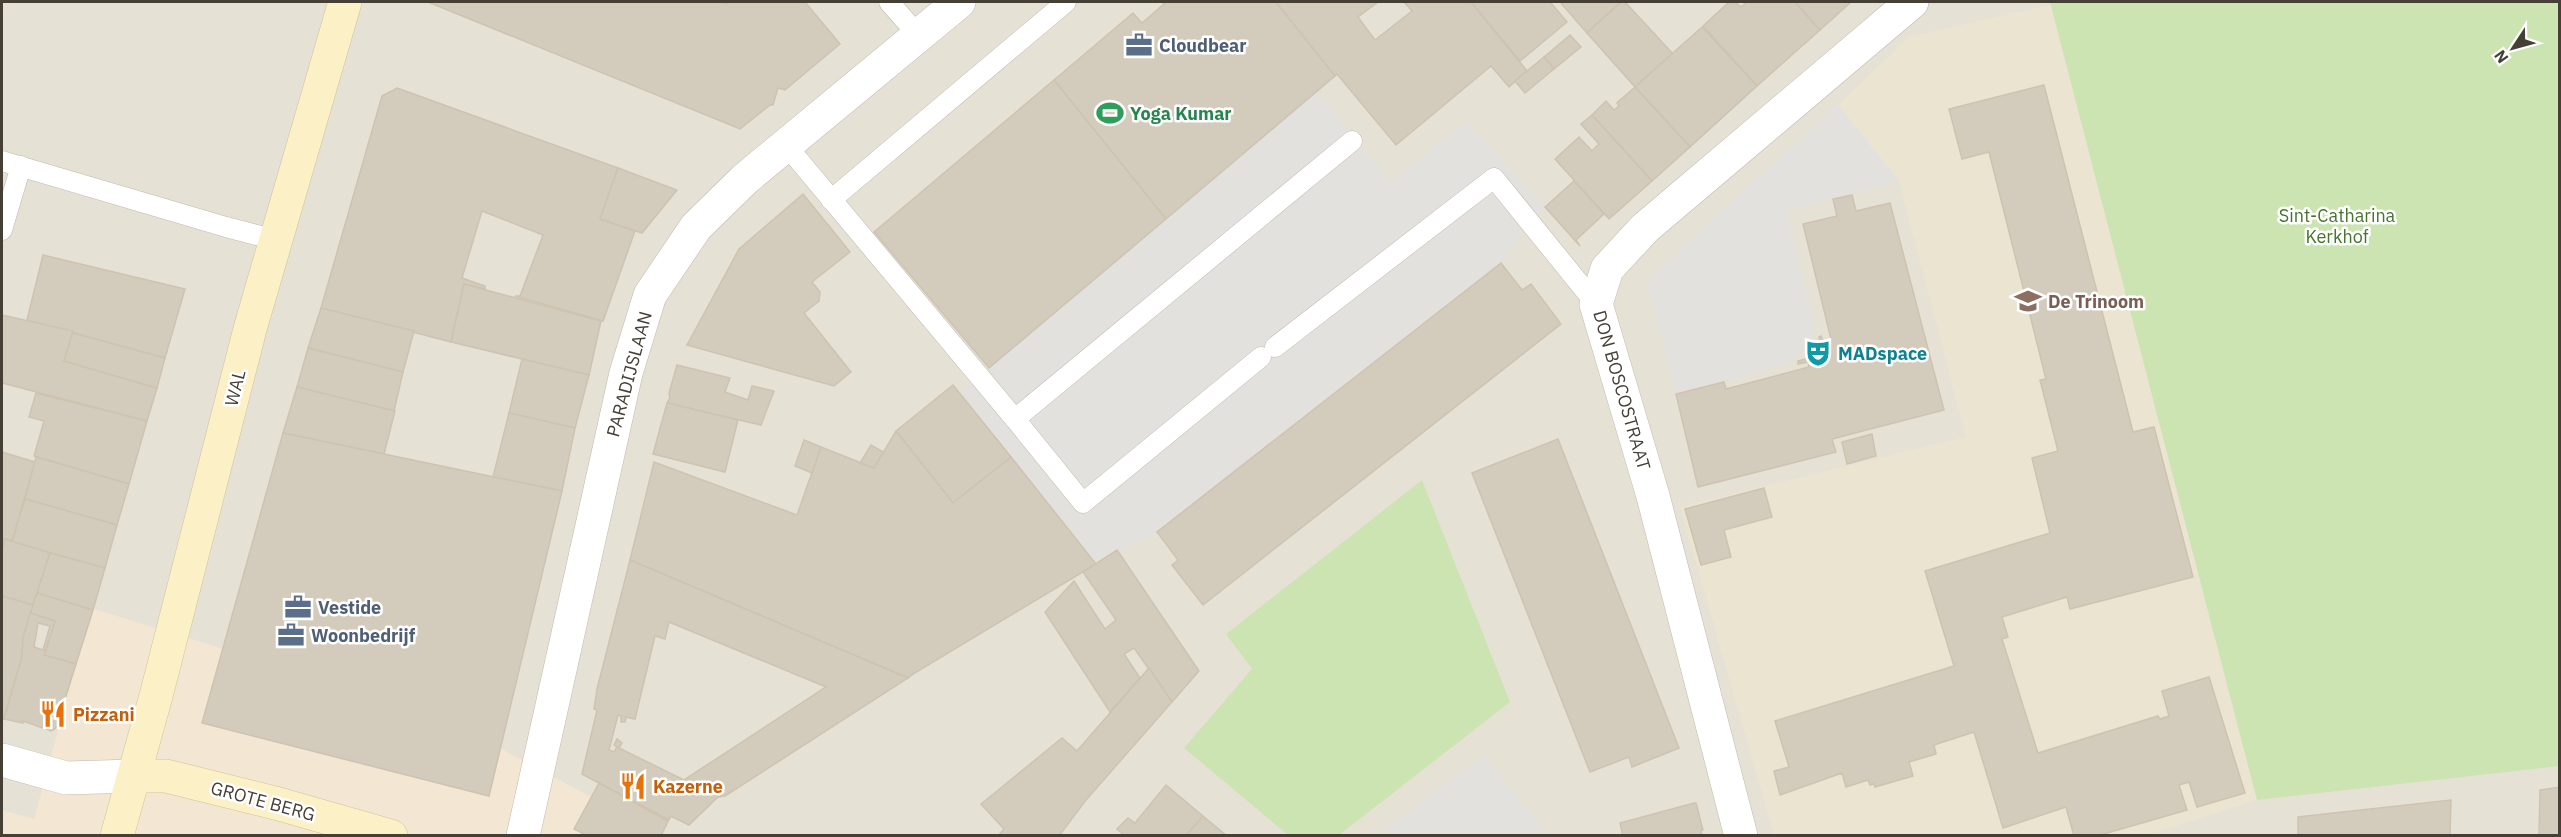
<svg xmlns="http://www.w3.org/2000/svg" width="2561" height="837" font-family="'IBM Plex Sans',sans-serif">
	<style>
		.residential { fill: #e6e1d5 }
		.commercial { fill: #f3e6d2 }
		.education { fill: #ebe4d1 }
		.green { fill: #cce4b1 }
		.parking { fill: #e3e1de }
		.building { fill: #d3cbbc; stroke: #cec3b0; stroke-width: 1.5; fill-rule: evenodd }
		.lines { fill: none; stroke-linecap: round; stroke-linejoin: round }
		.lane-casing { stroke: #c0baac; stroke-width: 21 }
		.street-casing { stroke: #c0baac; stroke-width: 34 }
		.secondary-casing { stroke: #d0c398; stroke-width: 34 }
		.lane { stroke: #fff; stroke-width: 20 }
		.street { stroke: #fff; stroke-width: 33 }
		.secondary { stroke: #fcf0c7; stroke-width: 33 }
		.labels { text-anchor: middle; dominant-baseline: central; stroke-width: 5; stroke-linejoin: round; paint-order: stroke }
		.service-label { font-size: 18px; font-weight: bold; fill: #4e5e75; stroke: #fff; text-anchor: start }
		.leisure-label { font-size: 18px; font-weight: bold; fill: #27864d; stroke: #fff; text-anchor: start }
		.park-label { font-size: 18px; fill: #45732c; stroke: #fff }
		.education-label { font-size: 18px; font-weight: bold; fill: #785e54; stroke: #fff; text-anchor: start }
		.culture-label { font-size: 18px; font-weight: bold; fill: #0d838f; stroke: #fff; text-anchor: start }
		.street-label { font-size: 18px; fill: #453f36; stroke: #fff }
		.food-label { font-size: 18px; font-weight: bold; fill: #c56008; stroke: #fff; text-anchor: start }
	</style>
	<rect width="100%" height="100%" fill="#f2efe6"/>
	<!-- residential -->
	<polygon class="residential" points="2,2 2559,2 2559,835 2,836"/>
	<!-- commercial -->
	<polygon class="commercial" points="91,608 440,716 662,835 2,836 2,810 34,819"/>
	<!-- education -->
	<polygon class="education" points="2051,5 2257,800 2147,835 1774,835 1680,507 1966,437 1899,181 1838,105 1909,37"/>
	<!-- green -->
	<g class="green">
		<polygon points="2050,2 2559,2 2559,766 2257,800"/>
		<polygon points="1422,480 1510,702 1339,835 1288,835 1184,748 1252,669 1226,634"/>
	</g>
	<!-- parking -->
	<g class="parking">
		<polygon points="1318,91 1390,182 1467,122 1545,207 1501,263 1157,532 1096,564 960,393"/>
		<polygon points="1838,105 1899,181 1785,211 1815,331 1795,362 1677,393 1646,281"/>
		<polygon points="1484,754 1547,835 1379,835"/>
	</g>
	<!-- building -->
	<g class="building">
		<polygon points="428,2 719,2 726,4 729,2 805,2 840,44 785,90 778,88 773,105 770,105 740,129"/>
		<polygon points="1162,2 1276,2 1335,76 1166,219 1054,80 1133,13 1142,23 1164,4"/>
		<polygon points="1276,2 1378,2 1358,17 1375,40 1412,11 1404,2 1471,2 1527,71 1509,87 1491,66 1396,145 1337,74 1335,76"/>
		<polygon points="1471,2 1550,2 1567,22 1520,61"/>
		<polygon points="1560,2 1621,2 1587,33"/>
		<polygon points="1621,2 1625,2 1673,54 1635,87 1587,33"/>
		<polygon points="1729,2 1735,2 1741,7 1745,4 1743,2 1795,2 1820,30 1757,86 1703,26"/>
		<polygon points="1795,2 1851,2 1820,30"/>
		<polygon points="1702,27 1757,86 1690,147 1635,87"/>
		<polygon points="1570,35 1581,47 1554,69 1544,57"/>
		<polygon points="1544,57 1554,69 1525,93 1515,81"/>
		<polygon points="1054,80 1166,219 989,368 874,232"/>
		<polygon points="2044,85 2133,432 2154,427 2193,577 2070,609 2067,597 2002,617 2008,637 2002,639 2038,753 2158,716 2160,719 2169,716 2162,691 2209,677 2245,793 2197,807 2189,782 2179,785 2187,810 2097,836 2074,836 2066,807 2003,828 1974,732 1934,745 1936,754 1909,762 1913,776 1875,787 1874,784 1870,785 1868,780 1846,787 1842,773 1780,795 1774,771 1789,767 1775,721 1954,666 1925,571 2050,533 2032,458 2058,451 2040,380 2046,379 1989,152 1962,159 1949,109"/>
		<polygon points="1635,87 1690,147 1652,181 1592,115 1606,101 1614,110 1619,106 1617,103"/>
		<polygon points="397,88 618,168 600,219 635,231 603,321 515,296 520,296 543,235 482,211 462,278 485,286 485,289 464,284 451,342 321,308 382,96"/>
		<polygon points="1592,115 1652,181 1609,219 1555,159 1579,137 1592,151 1599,144 1581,124"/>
		<polygon points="618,168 677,190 642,233 600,219"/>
		<polygon points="1574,181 1604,214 1576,240 1580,246 1545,207"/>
		<polygon points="803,194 850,252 812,282 820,292 819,301 804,313 851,372 834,386 687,345 739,249"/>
		<polygon points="1852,195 1856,211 1890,203 1944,410 1832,439 1836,452 1698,487 1676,394 1724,382 1726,389 1809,367 1808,362 1798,364 1798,361 1816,356 1821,348 1819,337 1821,336 1823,341 1831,339 1803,224 1837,216 1833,199"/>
		<polygon points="43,255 185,289 165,358 27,320"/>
		<polygon points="1501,263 1522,290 1531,284 1561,324 1203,605 1172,565 1178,560 1157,532"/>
		<polygon points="464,284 601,321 589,375 451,342"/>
		<polygon points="321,308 414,331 403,372 308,348"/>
		<polygon points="2,315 73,331 64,361 157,388 147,421 2,383"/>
		<polygon points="73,333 165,358 157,388 64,361"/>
		<polygon points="308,348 403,372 394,411 297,387"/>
		<polygon points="522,359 589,375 575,428 509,413"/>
		<polygon points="677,365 730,378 725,392 748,400 752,386 774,391 761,425 667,403 670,398 669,393"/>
		<polygon points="953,385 1011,457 953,503 896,431"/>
		<polygon points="297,387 395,411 384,454 283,433"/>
		<polygon points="36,393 147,421 129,484 34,456 44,421 29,417"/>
		<polygon points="667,403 738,420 725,472 653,454"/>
		<polygon points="509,413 575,428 562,491 493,477"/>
		<polygon points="896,431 953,503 1011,457 1096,564 913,674 908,678 630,560 654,462 797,515 821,447 874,468"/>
		<polygon points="283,433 562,491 489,796 202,723"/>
		<polygon points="1872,434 1876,456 1847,464 1842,442"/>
		<polygon points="1558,439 1679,748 1632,767 1629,757 1590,772 1472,473"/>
		<polygon points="804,440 821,447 812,473 795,466"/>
		<polygon points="871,445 883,452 874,468 860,463"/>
		<polygon points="2,452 35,462 12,542 5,539 2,550"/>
		<polygon points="36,457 129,484 117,525 25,499"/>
		<polygon points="1764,488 1772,517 1724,530 1731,557 1701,565 1685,509"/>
		<polygon points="25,499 117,525 105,568 12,542"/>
		<polygon points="5,539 50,553 33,605 2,596 2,550"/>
		<polygon points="1117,550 1199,671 1172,702 1134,648 1124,654 1140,678 1110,712 1045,612 1074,581 1105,629 1116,620 1083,572"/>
		<polygon points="50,553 105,568 93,610 37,593"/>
		<path d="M630,560L908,678L725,796L718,797L689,825L671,816L669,820L582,774L597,710L594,709L597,689ZM669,622L826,687L684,780L619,748L622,743L617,739L614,745L617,747L614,752L609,750L618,715L621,716V722H625L626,717L635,719L655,636L665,639Z"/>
		<polygon points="37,593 93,610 76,664 44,655 55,621 30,613"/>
		<polygon points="2,596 33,605 23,638 22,657 4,719 2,719"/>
		<path d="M30,613L55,621L44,655L76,664L56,728L51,731L23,721V723L4,719L22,657L23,638ZM38,623L50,626L43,650L34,647Z"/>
		<polygon points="1149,668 1172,702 1086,800 1059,836 998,836 1004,829 981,804 1062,738 1077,751"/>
		<polygon points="599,783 668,821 661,836 588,836 574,829"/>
		<polygon points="1166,785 1203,816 1186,836 1125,836 1117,829 1128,818 1135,823"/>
		<polygon points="2560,787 2560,836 2539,836 2540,790"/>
		<polygon points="2451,800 2450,836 2298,836 2298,817"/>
		<polygon points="1694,803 1696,803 1703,830 1701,830 1702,836 1623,836 1620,823"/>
		<polygon points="1203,816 1227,836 1186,836"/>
	</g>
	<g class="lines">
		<defs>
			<g id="lane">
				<polyline points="889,2 918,35"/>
				<polyline points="786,145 1015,419"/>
				<polyline points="2,161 226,227 276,240"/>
				<polyline points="831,200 1066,2"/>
				<polyline points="2,230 21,166"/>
				<polyline points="1275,347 1494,178 1596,304"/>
				<polyline points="1261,357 1083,503 1015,419 1352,141"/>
			</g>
			<g id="street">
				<polyline points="2,760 66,778 134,776"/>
				<polyline points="523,836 626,373 650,295 696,227 745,179 959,2"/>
				<polyline points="1741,836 1653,496 1596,304 1607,269 1645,228 1912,2"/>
			</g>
			<g id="secondary">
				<polyline points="134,776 166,776 279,804 391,836"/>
				<polyline points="117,836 156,696 250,329 345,2"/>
			</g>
		</defs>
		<!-- lane casing -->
		<use href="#lane" class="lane-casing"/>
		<!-- street casing -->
		<use href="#street" class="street-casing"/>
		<!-- secondary casing -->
		<use href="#secondary" class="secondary-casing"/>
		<!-- lane -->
		<use href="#lane" class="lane"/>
		<!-- street -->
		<use href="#street" class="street"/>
		<!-- secondary -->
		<use href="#secondary" class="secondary"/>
	</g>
	<!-- icons -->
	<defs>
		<symbol id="office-bare" viewBox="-9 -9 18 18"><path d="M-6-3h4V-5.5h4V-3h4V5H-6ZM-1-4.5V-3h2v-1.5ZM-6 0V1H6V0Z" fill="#5c6f8a" stroke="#fff" stroke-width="2.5" paint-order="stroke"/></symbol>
		<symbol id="stadium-bare" viewBox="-9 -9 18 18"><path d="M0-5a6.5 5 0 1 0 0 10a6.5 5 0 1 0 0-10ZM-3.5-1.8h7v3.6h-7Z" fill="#2e9e5b" stroke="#fff" stroke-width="2.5" paint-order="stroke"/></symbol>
		<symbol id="school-bare" viewBox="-9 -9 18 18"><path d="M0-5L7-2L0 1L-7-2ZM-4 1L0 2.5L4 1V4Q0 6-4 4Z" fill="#8d6e63" stroke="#fff" stroke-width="2.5" paint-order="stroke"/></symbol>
		<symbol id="theatre-bare" viewBox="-9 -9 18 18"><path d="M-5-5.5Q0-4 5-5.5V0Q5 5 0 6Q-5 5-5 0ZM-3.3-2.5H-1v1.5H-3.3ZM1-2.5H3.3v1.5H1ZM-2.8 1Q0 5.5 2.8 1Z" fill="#0f9aa8" stroke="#fff" stroke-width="2.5" paint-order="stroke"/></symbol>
		<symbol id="restaurant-bare" viewBox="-9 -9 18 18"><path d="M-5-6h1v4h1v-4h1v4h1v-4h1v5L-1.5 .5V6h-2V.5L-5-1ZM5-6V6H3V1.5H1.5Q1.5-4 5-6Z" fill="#e8710a" stroke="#fff" stroke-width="2.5" paint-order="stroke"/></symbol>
	</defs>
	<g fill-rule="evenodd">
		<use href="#office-bare" x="1120" y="26" width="38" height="38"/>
		<use href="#stadium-bare" x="1091" y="94" width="38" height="38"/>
		<use href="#school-bare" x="2009" y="282" width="38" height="38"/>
		<use href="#theatre-bare" x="1799" y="334" width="38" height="38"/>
		<use href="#office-bare" x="279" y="588" width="38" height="38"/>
		<use href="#office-bare" x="272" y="616" width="38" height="38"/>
		<use href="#restaurant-bare" x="34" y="695" width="38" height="38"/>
		<use href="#restaurant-bare" x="614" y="767" width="38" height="38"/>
	</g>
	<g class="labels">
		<!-- service labels -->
		<g class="service-label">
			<text x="1159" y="45">Cloudbear</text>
			<text x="318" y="607">Vestide</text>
			<text x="311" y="635">Woonbedrijf</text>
		</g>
		<!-- leisure labels -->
		<g class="leisure-label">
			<text x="1130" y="113">Yoga Kumar</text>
		</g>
		<!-- park labels -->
		<g class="park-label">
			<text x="2337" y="215">Sint-Catharina<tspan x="2337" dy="21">Kerkhof</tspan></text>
		</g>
		<!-- education labels -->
		<g class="education-label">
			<text x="2048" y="301">De Trinoom</text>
		</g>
		<!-- culture labels -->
		<g class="culture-label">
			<text x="1838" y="353">MADspace</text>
		</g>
		<!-- street labels -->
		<g class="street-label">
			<text transform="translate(629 374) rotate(-75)">PARADIJSLAAN</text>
			<text transform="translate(235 388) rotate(-76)">WAL</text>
			<text transform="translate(1622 390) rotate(74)">DON BOSCOSTRAAT</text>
			<text transform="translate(263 801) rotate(15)">GROTE BERG</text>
		</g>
		<!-- food labels -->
		<g class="food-label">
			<text x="73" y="714">Pizzani</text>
			<text x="653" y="786">Kazerne</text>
		</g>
	</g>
	<!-- border -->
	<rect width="2561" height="837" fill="none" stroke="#453f36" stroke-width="6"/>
	<!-- north arrow -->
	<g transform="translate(2513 48) rotate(234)" stroke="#ffffff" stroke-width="4.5" paint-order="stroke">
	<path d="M0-4.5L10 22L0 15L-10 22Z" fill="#453f36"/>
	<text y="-9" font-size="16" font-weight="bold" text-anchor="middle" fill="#453f36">N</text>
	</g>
</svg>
